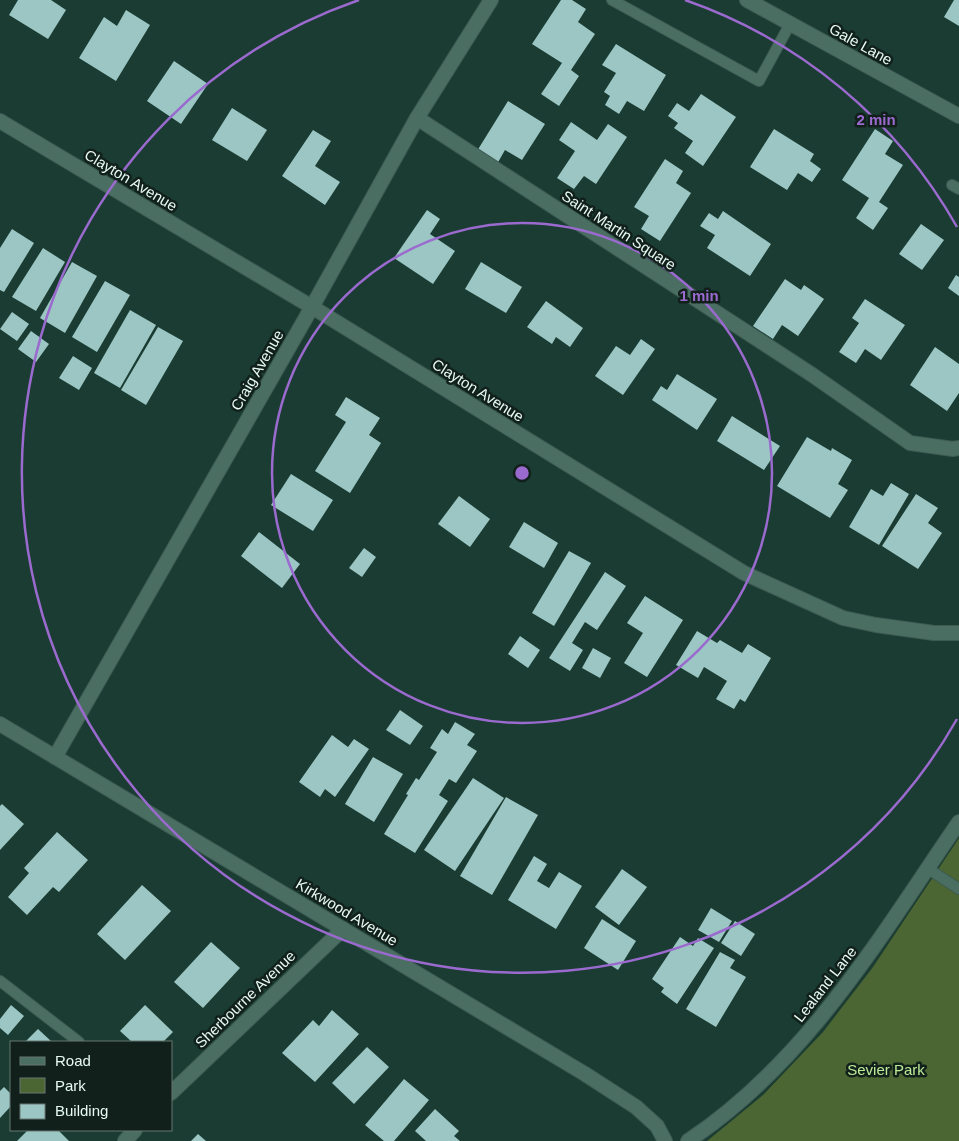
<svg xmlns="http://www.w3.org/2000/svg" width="959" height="1141" font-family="Arial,sans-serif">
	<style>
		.green { fill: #4b6533 }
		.building { fill: #9cc6c4 }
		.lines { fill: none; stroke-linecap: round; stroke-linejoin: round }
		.service-casing { stroke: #3c5b52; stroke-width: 12 }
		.minor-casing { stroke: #3c5b52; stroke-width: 16 }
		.tertiary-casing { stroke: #3c5b52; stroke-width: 16 }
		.service { stroke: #4b6e62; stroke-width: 10 }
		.minor { stroke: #4b6e62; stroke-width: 14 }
		.tertiary { stroke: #4b6e62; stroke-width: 14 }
		.ring { fill: none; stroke: #9b6acf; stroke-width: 2.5 }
		.labels { text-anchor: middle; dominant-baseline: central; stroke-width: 5; stroke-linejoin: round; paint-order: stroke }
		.street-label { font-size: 15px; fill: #e7faf3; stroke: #11201b }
		.park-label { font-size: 15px; fill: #bdea97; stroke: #11201b }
		.centre { fill: #9b6acf; stroke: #11201b; stroke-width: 2.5 }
		.ring-label { font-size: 15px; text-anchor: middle; font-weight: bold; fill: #9b6acf; stroke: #11201b; stroke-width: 5; stroke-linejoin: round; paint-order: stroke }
	</style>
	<rect width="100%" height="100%" fill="#1a3c32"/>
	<!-- green -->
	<polygon class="green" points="959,838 959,1141 707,1141 763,1095 823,1032 873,967"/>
	<!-- building -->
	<g class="building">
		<polygon points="18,0 51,0 66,10 48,39 9,15"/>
		<polygon points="561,0 572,0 586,9 578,22 595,34 571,70 579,76 559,106 541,94 562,63 532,44"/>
		<polygon points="954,0 959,0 959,26 944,17"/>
		<polygon points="126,10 150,25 116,81 79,58 104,17 117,26"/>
		<polygon points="616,44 666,75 644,111 627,101 619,114 605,105 610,96 604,92 616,73 602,65"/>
		<polygon points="174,61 208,84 181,124 147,101"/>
		<polygon points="701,94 736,117 703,166 685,153 693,141 674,128 678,123 668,116 677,103 689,111"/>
		<polygon points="508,101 545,124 522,160 505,150 497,164 477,151"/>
		<polygon points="232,108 267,130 247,161 212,140"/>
		<polygon points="571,122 597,140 608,124 627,137 596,184 584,176 574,189 557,178 575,151 559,140"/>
		<polygon points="774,129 814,154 810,161 821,169 812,182 798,173 787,190 750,167"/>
		<polygon points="875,129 893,141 885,154 903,165 879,202 888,208 873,230 856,218 869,198 842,180"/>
		<polygon points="313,130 331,141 315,166 340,182 325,205 282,176"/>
		<polygon points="665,159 683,171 676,183 691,193 660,241 641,229 649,216 634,207"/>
		<polygon points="427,210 440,219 430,234 455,251 433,284 394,258"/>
		<polygon points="723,211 771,244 750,276 707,248 715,235 700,226 709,213 718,219"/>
		<polygon points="921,224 944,240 922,270 899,254"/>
		<polygon points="12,229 34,243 4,292 0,290 0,248"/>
		<polygon points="43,248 65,262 36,311 12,297"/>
		<polygon points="72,262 97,276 65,333 40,318"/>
		<polygon points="481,262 522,287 506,313 465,289"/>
		<polygon points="956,275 959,277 959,296 948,288"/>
		<polygon points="785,279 801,290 804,285 824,299 798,336 782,325 773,339 753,326"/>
		<polygon points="105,281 130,295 97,352 72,337"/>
		<polygon points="865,299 905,325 881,360 865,349 856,363 839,352 859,323 852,318"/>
		<polygon points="546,301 583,328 570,347 556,337 552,344 527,327"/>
		<polygon points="130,310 156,325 120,388 94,373"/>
		<polygon points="12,312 29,324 17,341 0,329"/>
		<polygon points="158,327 183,341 146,405 121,390"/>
		<polygon points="31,331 49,344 36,362 18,349"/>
		<polygon points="641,339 655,349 623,395 595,376 616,346 630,355"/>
		<polygon points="935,347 959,364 959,393 947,411 910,385"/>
		<polygon points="73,356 92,368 79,390 59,378"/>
		<polygon points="677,374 717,399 697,430 652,400 661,386 667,390"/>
		<polygon points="346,397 380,418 369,435 381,443 350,493 315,471 346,422 335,415"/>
		<polygon points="732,416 780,446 764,470 717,441"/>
		<polygon points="807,437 831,451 832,448 852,460 838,484 848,490 830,518 777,486"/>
		<polygon points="291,474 333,500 313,531 271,505"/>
		<polygon points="891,483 909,494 879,545 849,527 871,489 883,496"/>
		<polygon points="916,494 938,508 928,523 942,533 918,569 882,546"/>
		<polygon points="459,496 490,519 470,547 438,524"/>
		<polygon points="524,522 558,543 544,568 509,547"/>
		<polygon points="259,532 300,564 282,588 241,556"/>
		<polygon points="364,548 376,557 362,577 349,568"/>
		<polygon points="569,551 591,563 554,626 532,613"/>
		<polygon points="605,572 626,586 597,630 585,622 572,643 583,650 570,671 549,658"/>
		<polygon points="645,596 683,620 647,677 624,663 643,633 627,623"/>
		<polygon points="697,631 717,643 720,640 742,653 748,644 771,658 745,702 740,699 734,709 716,699 727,681 704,667 698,678 676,665"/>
		<polygon points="520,636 540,650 528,668 508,654"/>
		<polygon points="593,648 611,658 600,678 582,668"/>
		<polygon points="400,710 423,726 410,745 386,730"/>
		<polygon points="455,722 475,734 467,745 477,751 456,783 449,779 439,795 448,801 415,853 384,834 408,795 406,794 416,778 419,780 437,752 430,748 442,729 448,734"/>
		<polygon points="332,735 348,747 354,739 369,749 335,797 325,789 320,797 299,782"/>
		<polygon points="373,757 403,774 374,822 345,804"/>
		<polygon points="473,778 504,798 455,871 424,850"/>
		<polygon points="506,797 538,815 492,895 460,876"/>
		<polygon points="2,804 24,824 0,850 0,806"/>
		<polygon points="57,832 88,860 59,892 53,887 27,915 8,897 29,873 24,868"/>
		<polygon points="534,856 547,864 537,881 549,888 559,872 582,886 556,929 508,900"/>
		<polygon points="622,869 647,887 619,925 595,907"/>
		<polygon points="142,885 171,911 125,960 97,934"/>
		<polygon points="711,908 732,921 719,942 698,930"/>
		<polygon points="602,919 636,941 618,970 584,948"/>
		<polygon points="735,921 755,934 741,956 721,943"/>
		<polygon points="680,937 693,946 698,938 714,948 677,1004 661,992 664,988 652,979"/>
		<polygon points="211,942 240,968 203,1008 174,982"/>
		<polygon points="720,952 735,960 730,968 746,977 716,1027 686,1009"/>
		<polygon points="11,1005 24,1016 8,1035 0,1028 0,1019"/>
		<polygon points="145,1005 173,1032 163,1042 132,1042 120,1031"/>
		<polygon points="332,1010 359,1034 315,1082 282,1053 313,1020 319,1026"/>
		<polygon points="38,1029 52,1042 25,1042"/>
		<polygon points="367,1047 389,1067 354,1104 332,1083"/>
		<polygon points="404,1079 429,1100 394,1141 384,1141 365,1125"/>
		<polygon points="4,1087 11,1094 11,1106 0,1118 0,1091"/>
		<polygon points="435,1109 459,1131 454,1136 460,1141 426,1141 415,1131"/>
		<polygon points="28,1130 58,1130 69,1141 17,1141"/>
		<polygon points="198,1134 206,1141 191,1141"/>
	</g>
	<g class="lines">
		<defs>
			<g id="service">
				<polyline points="612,0 759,81 790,24"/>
				<polyline points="952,185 959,189"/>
				<polyline points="927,868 959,889"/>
				<polyline points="0,981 79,1042"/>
			</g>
			<g id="minor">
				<polyline points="417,118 811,374 910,443 953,449 959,448"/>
				<polyline points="0,121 312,307 744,573 843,618 876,625 934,633 959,633"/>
				<polyline points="55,757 312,307 417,118 491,0"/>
				<polyline points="171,1093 343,929"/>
				<polyline points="125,1141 135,1130"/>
			</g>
			<g id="tertiary">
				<polyline points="747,0 959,116"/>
				<polyline points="0,724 585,1074 636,1107 657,1126 665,1141"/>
				<path d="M688,1141C807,1062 880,937 959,822"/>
			</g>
		</defs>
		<!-- service casing -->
		<use href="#service" class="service-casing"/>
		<!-- minor casing -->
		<use href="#minor" class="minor-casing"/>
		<!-- tertiary casing -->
		<use href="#tertiary" class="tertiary-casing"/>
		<!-- service -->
		<use href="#service" class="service"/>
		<!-- minor -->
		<use href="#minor" class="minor"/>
		<!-- tertiary -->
		<use href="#tertiary" class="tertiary"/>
	</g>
	<!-- distance rings -->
	<g class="ring">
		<circle cx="522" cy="473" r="250"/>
		<path d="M957 719A500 500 0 1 1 359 0M685 0A500 500 0 0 1 957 227"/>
	</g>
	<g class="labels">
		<!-- street labels -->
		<g class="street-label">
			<text transform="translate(861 44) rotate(29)">Gale Lane</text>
			<text transform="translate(131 180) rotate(31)">Clayton Avenue</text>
			<text transform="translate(619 230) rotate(33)">Saint Martin Square</text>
			<text transform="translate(257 370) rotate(-60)">Craig Avenue</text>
			<text transform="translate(478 390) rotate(32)">Clayton Avenue</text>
			<text transform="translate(347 912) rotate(31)">Kirkwood Avenue</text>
			<text transform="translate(825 984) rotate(-52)">Lealand Lane</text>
			<text transform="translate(245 999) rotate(-44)">Sherbourne Avenue</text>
		</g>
		<!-- park labels -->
		<g class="park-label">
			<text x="886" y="1069">Sevier Park</text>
		</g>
	</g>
	<circle cx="522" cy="473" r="8" class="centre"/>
	<g class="ring-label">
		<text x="876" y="125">2 min</text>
		<text x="699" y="301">1 min</text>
	</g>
	<!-- legend -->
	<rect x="10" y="1041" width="162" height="90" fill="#11201b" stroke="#677771"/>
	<rect x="20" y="1057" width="25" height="8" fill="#4b6e62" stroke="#677771"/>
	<text x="55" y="1066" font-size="15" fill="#e7faf3">Road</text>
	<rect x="20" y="1078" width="25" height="15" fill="#4b6533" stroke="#677771"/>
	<text x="55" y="1091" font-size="15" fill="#e7faf3">Park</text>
	<rect x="20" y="1104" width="25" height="15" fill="#9cc6c4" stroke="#677771"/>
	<text x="55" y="1116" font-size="15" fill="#e7faf3">Building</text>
</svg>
